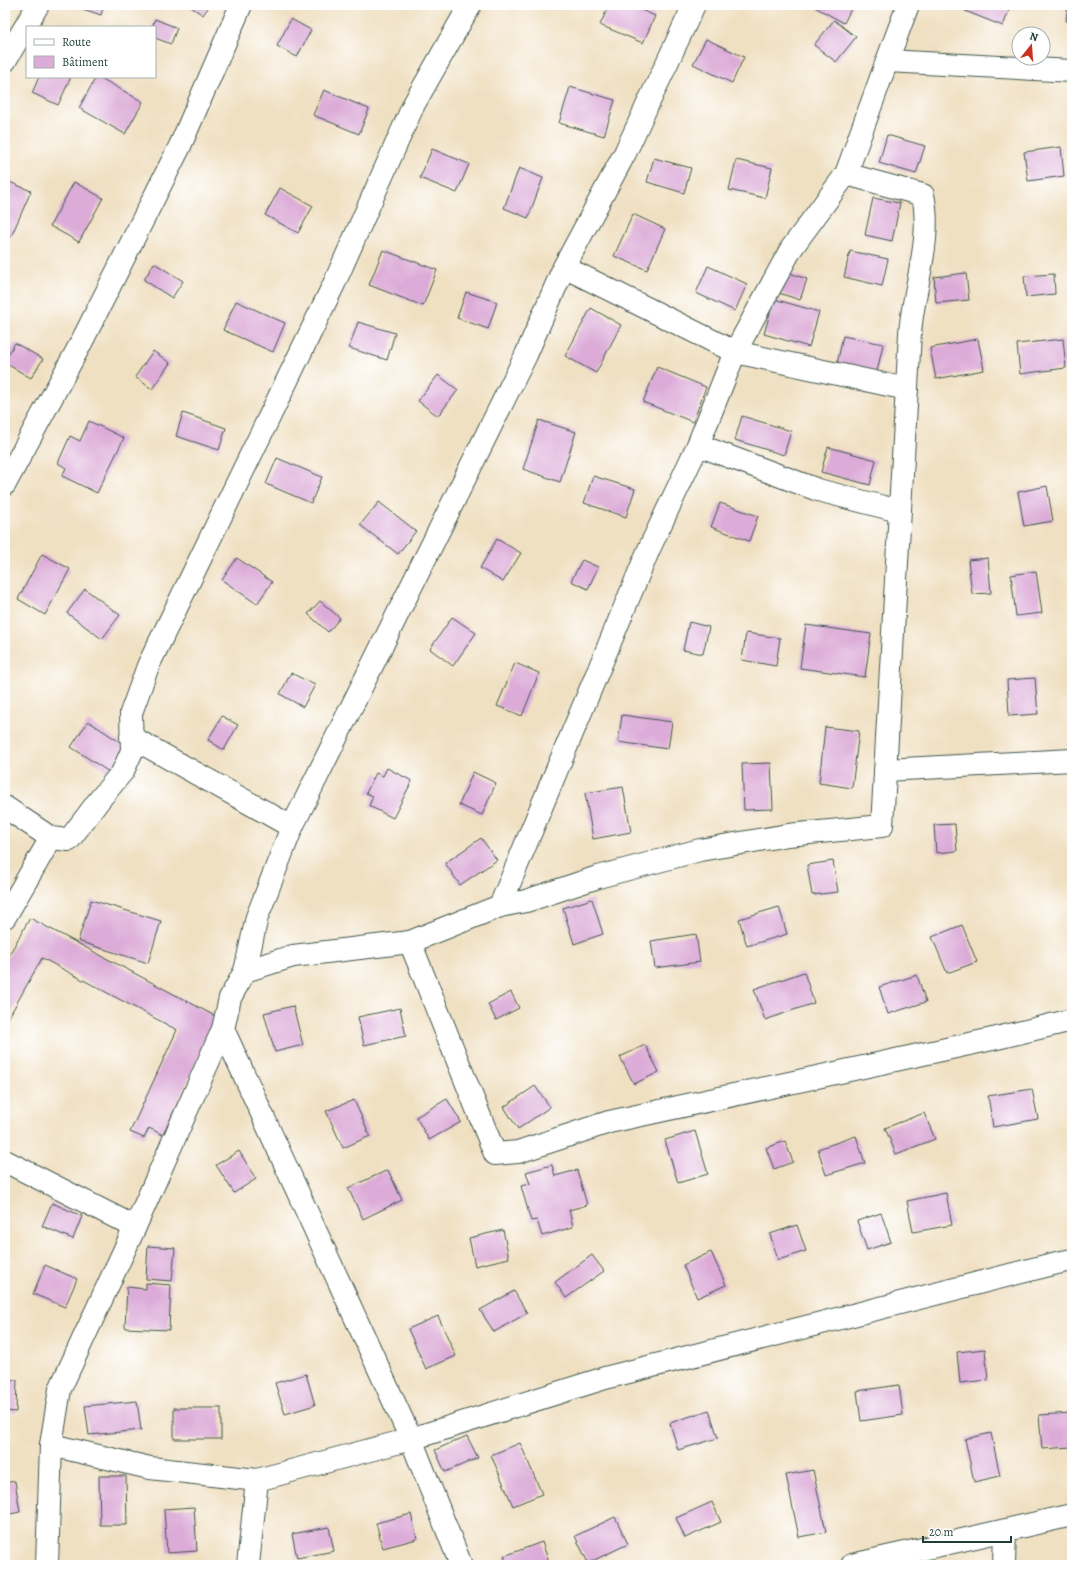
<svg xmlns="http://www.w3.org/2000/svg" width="1077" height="1570" font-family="Alegreya,serif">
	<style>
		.building { fill: #dcabd8 }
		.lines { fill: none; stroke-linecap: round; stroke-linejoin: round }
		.minor-casing { stroke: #3e5549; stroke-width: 24 }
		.minor { stroke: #fff; stroke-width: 22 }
	</style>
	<rect width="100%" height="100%" fill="#fff"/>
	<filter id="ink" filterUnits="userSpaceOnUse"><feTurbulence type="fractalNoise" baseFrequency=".025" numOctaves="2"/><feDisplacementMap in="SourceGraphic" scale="8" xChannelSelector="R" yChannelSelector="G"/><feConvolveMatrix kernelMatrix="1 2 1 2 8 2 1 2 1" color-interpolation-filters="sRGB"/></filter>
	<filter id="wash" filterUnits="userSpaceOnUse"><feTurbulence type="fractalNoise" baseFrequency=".012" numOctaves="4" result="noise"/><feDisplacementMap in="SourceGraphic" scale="16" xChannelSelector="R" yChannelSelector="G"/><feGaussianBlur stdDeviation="0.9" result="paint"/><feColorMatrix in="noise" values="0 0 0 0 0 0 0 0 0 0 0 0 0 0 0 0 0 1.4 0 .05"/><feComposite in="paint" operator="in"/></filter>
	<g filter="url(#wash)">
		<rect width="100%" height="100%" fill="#f0e0c2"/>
		<g id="blocks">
			<!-- building -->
			<g class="building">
				<polygon points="85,5 104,5 101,15 83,9"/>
				<polygon points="188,5 210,5 203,15"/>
				<polygon points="609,5 630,5 655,16 643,43 600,25"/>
				<polygon points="811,5 853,5 844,23"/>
				<polygon points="968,5 1011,5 1003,26 965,11"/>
				<polygon points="1068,5 1072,5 1072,21 1066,21"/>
				<polygon points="155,19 177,28 171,44 155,38 155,27 152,27"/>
				<polygon points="291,19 311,30 297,57 277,46"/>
				<polygon points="834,20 856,37 836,62 814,45"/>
				<polygon points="706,39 744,57 732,83 693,64"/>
				<polygon points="39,77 71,77 58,105 32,93"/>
				<polygon points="96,77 99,77 143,102 125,134 79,108"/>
				<polygon points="570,87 615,100 604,136 559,123"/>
				<polygon points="324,90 369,109 359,134 313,115"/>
				<polygon points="887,135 925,146 916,174 879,163"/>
				<polygon points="1061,147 1064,176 1028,181 1024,152"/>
				<polygon points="432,149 469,164 457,193 420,178"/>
				<polygon points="654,158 691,168 684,193 647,182"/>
				<polygon points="736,160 772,168 765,198 729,190"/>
				<polygon points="519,168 543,178 528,218 504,208"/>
				<polygon points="5,180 31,191 11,237 5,235"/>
				<polygon points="74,182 103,198 79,242 50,226"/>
				<polygon points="280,188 313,206 298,233 265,215"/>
				<polygon points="873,198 900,203 892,241 865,235"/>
				<polygon points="633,214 665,229 647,270 614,256"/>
				<polygon points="383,250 437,270 423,306 369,285"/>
				<polygon points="850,251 888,259 882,286 844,277"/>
				<polygon points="154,263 183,281 172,298 144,280"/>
				<polygon points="708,266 747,284 735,311 696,293"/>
				<polygon points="783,271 807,279 800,300 776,292"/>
				<polygon points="966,273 969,300 936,303 934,277"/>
				<polygon points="1054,274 1055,294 1026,297 1024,276"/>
				<polygon points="466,292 497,302 488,329 457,318"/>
				<polygon points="774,299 819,312 809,347 764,334"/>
				<polygon points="236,301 285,323 273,352 223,330"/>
				<polygon points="591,308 621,325 596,373 565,356"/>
				<polygon points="358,322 395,333 387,360 349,348"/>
				<polygon points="843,336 883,344 877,372 837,364"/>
				<polygon points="978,339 984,370 936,379 930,348"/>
				<polygon points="1063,339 1066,368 1020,374 1017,344"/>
				<polygon points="15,343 43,359 31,378 5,363 5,360"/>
				<polygon points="153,351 170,363 152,389 135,377"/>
				<polygon points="657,367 706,387 693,422 643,402"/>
				<polygon points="438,375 458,390 438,416 418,401"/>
				<polygon points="183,413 226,428 219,450 176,436"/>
				<polygon points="742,416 791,431 784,455 735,440"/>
				<polygon points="539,420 576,432 560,482 523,469"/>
				<polygon points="89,421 124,438 97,493 62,476 66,468 58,463 70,436 80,441"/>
				<polygon points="828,447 876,460 870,485 821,472"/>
				<polygon points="277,458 322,477 311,503 266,484"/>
				<polygon points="593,476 635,489 626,517 584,503"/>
				<polygon points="1047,486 1053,521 1024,526 1018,492"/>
				<polygon points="379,502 416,531 398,554 360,525"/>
				<polygon points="720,503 758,516 749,541 711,527"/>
				<polygon points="497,539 521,553 503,582 480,568"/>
				<polygon points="42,554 70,569 45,615 18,599"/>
				<polygon points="237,558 272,582 257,604 222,580"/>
				<polygon points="988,558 991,593 972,594 968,560"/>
				<polygon points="582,560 598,567 588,589 571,581"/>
				<polygon points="1036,571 1042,613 1016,616 1011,575"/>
				<polygon points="85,589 120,615 102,639 67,613"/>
				<polygon points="320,601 340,618 328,632 308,614"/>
				<polygon points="452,617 476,633 453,666 430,649"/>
				<polygon points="689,622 709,627 703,654 683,650"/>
				<polygon points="806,625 871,634 865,677 800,668"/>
				<polygon points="746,633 780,638 776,666 742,660"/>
				<polygon points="515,663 539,673 522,716 497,706"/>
				<polygon points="291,673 315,685 303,707 280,694"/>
				<polygon points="1035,678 1038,714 1009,716 1007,680"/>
				<polygon points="622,715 672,722 668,749 618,742"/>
				<polygon points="222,716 238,725 224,750 208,740"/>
				<polygon points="88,721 126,746 109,772 71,747"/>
				<polygon points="825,727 859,731 852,788 819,783"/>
				<polygon points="771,763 773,809 744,810 742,764"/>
				<polygon points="387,768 412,781 393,818 369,806 373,796 366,793 376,773 383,776"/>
				<polygon points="473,772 496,783 482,815 459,805"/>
				<polygon points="623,787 631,832 593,839 585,793"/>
				<polygon points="955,824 957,851 936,853 934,825"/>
				<polygon points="481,838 497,860 460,885 445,863"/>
				<polygon points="833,861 838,892 812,895 807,865"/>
				<polygon points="592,899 603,934 574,944 563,908"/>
				<polygon points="91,900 161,921 148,963 78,941"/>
				<polygon points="779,907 787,934 747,946 739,919"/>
				<polygon points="30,918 217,1017 163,1135 149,1128 144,1138 130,1132 177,1030 42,958 5,1024 5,962"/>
				<polygon points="962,925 977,962 947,973 932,937"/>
				<polygon points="696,934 700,962 655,968 651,941"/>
				<polygon points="804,972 814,1003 765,1020 754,989"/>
				<polygon points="917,975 926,1002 888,1014 879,987"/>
				<polygon points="511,992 519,1008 496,1020 488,1004"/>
				<polygon points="293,1006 303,1045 275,1052 264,1013"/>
				<polygon points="400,1008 406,1036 364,1045 358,1017"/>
				<polygon points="645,1045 659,1072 634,1084 620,1057"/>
				<polygon points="535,1086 550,1107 518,1129 504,1107"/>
				<polygon points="1032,1089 1038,1119 993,1127 988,1096"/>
				<polygon points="447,1099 461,1122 429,1140 416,1117"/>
				<polygon points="354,1100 370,1136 343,1148 326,1111"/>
				<polygon points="924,1113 935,1139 896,1154 885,1128"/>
				<polygon points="5,1117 9,1119 5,1128"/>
				<polygon points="695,1131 708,1174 678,1183 665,1140"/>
				<polygon points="856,1136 865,1163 826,1175 818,1149"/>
				<polygon points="785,1141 793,1162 774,1169 766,1148"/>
				<polygon points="239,1151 256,1179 234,1193 216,1165"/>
				<polygon points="552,1165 555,1176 577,1170 587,1205 569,1210 573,1227 542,1236 537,1220 531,1221 521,1186 530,1184 526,1172"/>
				<polygon points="388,1170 402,1200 363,1219 348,1188"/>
				<polygon points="946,1193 952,1225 913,1232 907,1201"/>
				<polygon points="52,1203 82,1216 73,1239 42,1226"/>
				<polygon points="881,1213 891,1242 867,1250 857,1221"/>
				<polygon points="797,1225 806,1251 778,1260 770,1234"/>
				<polygon points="503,1230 509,1258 475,1266 469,1238"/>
				<polygon points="148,1246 175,1248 172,1281 146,1279"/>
				<polygon points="711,1252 726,1285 697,1298 683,1265"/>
				<polygon points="592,1255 604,1271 566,1298 555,1282"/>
				<polygon points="45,1265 77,1279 65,1307 33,1294"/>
				<polygon points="146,1283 171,1285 169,1330 125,1328 127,1287 146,1289"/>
				<polygon points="514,1291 527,1313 494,1332 480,1310"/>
				<polygon points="438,1316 456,1356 426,1369 408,1329"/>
				<polygon points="985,1349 988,1380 960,1383 957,1352"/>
				<polygon points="306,1374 315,1405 285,1414 275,1383"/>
				<polygon points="5,1379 17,1380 16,1412 5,1411"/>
				<polygon points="899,1385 903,1415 861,1421 857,1391"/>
				<polygon points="137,1401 141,1430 89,1435 85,1406"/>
				<rect x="174" y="1408" width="47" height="31"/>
				<polygon points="709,1410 718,1438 678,1450 670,1423"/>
				<polygon points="1072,1413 1072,1447 1042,1449 1039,1415"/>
				<polygon points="991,1433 1000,1476 974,1482 965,1439"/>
				<polygon points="467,1436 478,1458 445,1472 435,1450"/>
				<polygon points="520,1443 542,1494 513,1506 491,1455"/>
				<polygon points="813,1470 826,1532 799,1537 786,1475"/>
				<polygon points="99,1476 126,1476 127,1525 100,1525"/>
				<polygon points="15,1481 20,1512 5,1515 5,1483"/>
				<polygon points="712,1502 721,1522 685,1538 676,1518"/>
				<polygon points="194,1507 197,1551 167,1553 164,1509"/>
				<polygon points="411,1514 417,1539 383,1548 376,1523"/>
				<polygon points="615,1517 628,1544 588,1563 575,1536"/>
				<polygon points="329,1527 334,1551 297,1558 292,1534"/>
				<polygon points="542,1542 550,1565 507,1565 504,1556"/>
			</g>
		</g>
	</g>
	<g filter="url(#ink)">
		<use href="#blocks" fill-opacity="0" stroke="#3e5549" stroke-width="1"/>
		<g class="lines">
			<defs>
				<g id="minor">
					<polyline points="5,61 38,5"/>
					<polyline points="887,61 1072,71"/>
					<polyline points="564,267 735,352 907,389"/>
					<polyline points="698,445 818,490 899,511"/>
					<polyline points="5,484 81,343 180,146 241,5"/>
					<polyline points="131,737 292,827"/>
					<polyline points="885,770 1072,760"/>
					<polyline points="5,807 51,838 69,840 100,799 123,771 132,751 131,713 148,666 334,284 414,104 470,5"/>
					<polyline points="500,906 649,549 698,445 735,352 791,249 846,174 887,61 908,5"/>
					<polyline points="5,917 51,838"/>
					<polyline points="410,942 495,1154 518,1152 609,1122 997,1038 1072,1020"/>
					<path d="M245,971L293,956L410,942L500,906L526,901L598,877L700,850L788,835L882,826C891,662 901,498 910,334C913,288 933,241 923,195L846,174"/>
					<polyline points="223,1029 411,1439 461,1565"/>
					<polyline points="5,1161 135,1227"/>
					<polyline points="51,1445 150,1468 257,1480 411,1439 605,1378 1057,1263 1072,1260"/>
					<polyline points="47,1565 51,1445 60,1389 135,1227 223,1029 230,998 245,971 257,917 292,827 526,355 564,267 625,153 694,5"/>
					<polyline points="248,1565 257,1480"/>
					<polyline points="852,1565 1072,1515"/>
					<polyline points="1004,1565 1005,1531"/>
				</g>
			</defs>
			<!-- minor casing -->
			<use href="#minor" class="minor-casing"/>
			<!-- minor -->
			<use href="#minor" class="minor"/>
		</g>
	</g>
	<!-- margin -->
	<rect width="1077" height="1570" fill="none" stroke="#fff" stroke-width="20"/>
	<!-- legend -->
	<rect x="26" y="26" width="130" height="52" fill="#ffffff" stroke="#a5b1ae"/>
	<rect x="34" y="39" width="20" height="6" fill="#ffffff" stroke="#a5b1ae"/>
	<text x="62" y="46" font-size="12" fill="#1f3d34">Route</text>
	<rect x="34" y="56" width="20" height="12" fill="#dcabd8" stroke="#a5b1ae"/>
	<text x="62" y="66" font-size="12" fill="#1f3d34">Bâtiment</text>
	<!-- north arrow -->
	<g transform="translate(1031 46) rotate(17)"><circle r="19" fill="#ffffff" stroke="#a5b1ae"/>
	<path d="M0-3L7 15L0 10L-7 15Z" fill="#c8321e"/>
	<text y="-6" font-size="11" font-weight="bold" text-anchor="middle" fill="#1f3d34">N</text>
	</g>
	<!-- scale -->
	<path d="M923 1536v6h88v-6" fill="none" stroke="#1f3d34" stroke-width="2"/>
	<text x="929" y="1536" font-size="12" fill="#1f3d34" stroke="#ffffff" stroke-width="3" paint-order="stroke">20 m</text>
</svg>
